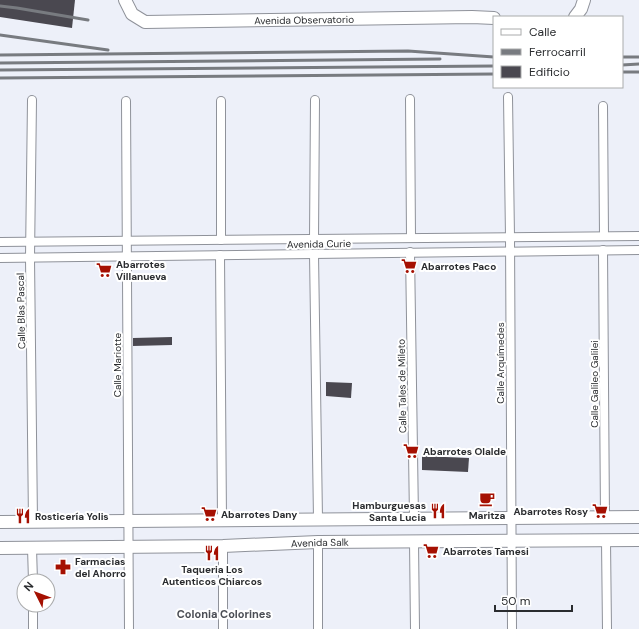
<svg xmlns="http://www.w3.org/2000/svg" width="639" height="629" font-family="'DM Sans',sans-serif">
	<style>
		.building { fill: #4a4850 }
		.lines { fill: none; stroke-linecap: round; stroke-linejoin: round }
		.street-casing { stroke: #8f929a; stroke-width: 10 }
		.secondary-casing { stroke: #8f929a; stroke-width: 14 }
		.street { stroke: #fff; stroke-width: 8 }
		.secondary { stroke: #fff; stroke-width: 12 }
		.rail { stroke: #787b80; stroke-width: 3 }
		.labels { text-anchor: middle; dominant-baseline: central; stroke-width: 4; stroke-linejoin: round; paint-order: stroke }
		.street-label { font-size: 10px; fill: #2a2c2f; stroke: #fff }
		.poi-label { font-size: 10px; font-weight: bold; fill: #2a2c2f; stroke: #fff; text-anchor: start }
		.neighbourhood-label { font-size: 11px; font-weight: bold; fill: #4b4e55; stroke: #fff }
	</style>
	<rect width="100%" height="100%" fill="#edf0f9"/>
	<!-- building -->
	<g class="building">
		<polygon points="0,0 75,0 72,28 0,17"/>
		<polygon points="172,337 172,345 133,346 133,338"/>
		<polygon points="326,382 352,383 351,398 326,396"/>
		<polygon points="422,456 469,458 468,472 422,470"/>
	</g>
	<g class="lines">
		<defs>
			<g id="street">
				<polyline points="508,97 510,237 512,629"/>
				<polyline points="410,99 411,238"/>
				<polyline points="32,100 30,258 33,522"/>
				<polyline points="126,101 129,629"/>
				<polyline points="603,106 604,236"/>
				<polyline points="314,239 315,100"/>
				<polyline points="221,240 221,101"/>
				<polyline points="0,242 639,236"/>
				<polyline points="603,250 605,517"/>
				<polyline points="410,252 414,518"/>
				<polyline points="314,254 318,519"/>
				<polyline points="220,255 222,520"/>
				<polyline points="0,258 639,250"/>
				<polyline points="414,541 415,629"/>
				<polyline points="606,541 607,629"/>
				<polyline points="318,542 318,629"/>
				<polyline points="223,546 223,629"/>
				<polyline points="32,548 33,581"/>
				<polyline points="33,605 33,629"/>
			</g>
			<g id="secondary">
				<path id="s1" d="M125,0L132,14L145,22L472,17L494,18"/>
				<polyline points="575,17 581,9 584,0"/>
				<polyline points="0,522 639,517"/>
				<path id="s2" d="M0,548L223,546L318,542L639,540"/>
			</g>
		</defs>
		<!-- street casing -->
		<use href="#street" class="street-casing"/>
		<!-- secondary casing -->
		<use href="#secondary" class="secondary-casing"/>
		<!-- street -->
		<use href="#street" class="street"/>
		<!-- secondary -->
		<use href="#secondary" class="secondary"/>
		<!-- rail -->
		<g class="rail">
			<polyline points="0,6 17,8 88,20"/>
			<polyline points="0,35 108,50"/>
			<polyline points="0,55 408,51 494,57"/>
			<polyline points="622,57 639,57"/>
			<polyline points="0,63 440,59"/>
			<polyline points="622,65 639,64"/>
			<polyline points="0,70 494,66"/>
			<polyline points="622,72 639,72"/>
			<polyline points="0,78 494,74"/>
		</g>
	</g>
	<!-- icons -->
	<defs>
		<symbol id="supermarket-bare" viewBox="-9 -9 18 18"><path d="M-6-5.5h2.5l.6 2H6L4.5 2H-2.5L-4.4-4H-6ZM-1.5 3.2a1.3 1.3 0 1 0 .1 0ZM3 3.2a1.3 1.3 0 1 0 .1 0Z" fill="#a51002" stroke="#fff" stroke-width="2.5" paint-order="stroke"/></symbol>
		<symbol id="cafe-bare" viewBox="-9 -9 18 18"><path d="M-5.5-4.5H6V0H3Q3 3.5 0 3.5H-2.5Q-5.5 3.5-5.5 0ZM3-3.2v2h1.7v-2ZM-6 4.5H4V6H-6Z" fill="#a51002" stroke="#fff" stroke-width="2.5" paint-order="stroke"/></symbol>
		<symbol id="restaurant-bare" viewBox="-9 -9 18 18"><path d="M-5-6h1v4h1v-4h1v4h1v-4h1v5L-1.5 .5V6h-2V.5L-5-1ZM5-6V6H3V1.5H1.5Q1.5-4 5-6Z" fill="#a51002" stroke="#fff" stroke-width="2.5" paint-order="stroke"/></symbol>
		<symbol id="pharmacy-bare" viewBox="-9 -9 18 18"><path d="M-2-6h4v4h4v4h-4v4h-4v-4h-4v-4h4Z" fill="#a51002" stroke="#fff" stroke-width="2.5" paint-order="stroke"/></symbol>
	</defs>
	<g fill-rule="evenodd">
		<use href="#supermarket-bare" x="398" y="255" width="22" height="22"/>
		<use href="#supermarket-bare" x="93" y="259" width="22" height="22"/>
		<use href="#supermarket-bare" x="400" y="440" width="22" height="22"/>
		<use href="#cafe-bare" x="476" y="488" width="22" height="22"/>
		<use href="#restaurant-bare" x="427" y="500" width="22" height="22"/>
		<use href="#supermarket-bare" x="589" y="500" width="22" height="22"/>
		<use href="#supermarket-bare" x="198" y="503" width="22" height="22"/>
		<use href="#restaurant-bare" x="12" y="505" width="22" height="22"/>
		<use href="#supermarket-bare" x="420" y="540" width="22" height="22"/>
		<use href="#restaurant-bare" x="201" y="542" width="22" height="22"/>
		<use href="#pharmacy-bare" x="52" y="556" width="22" height="22"/>
	</g>
	<g class="labels">
		<!-- street labels -->
		<g class="street-label">
			<text stroke="none"><textPath href="#s1" startOffset="190">Avenida Observatorio</textPath></text>
			<text transform="translate(319 244) rotate(-1)">Avenida Curie</text>
			<text transform="translate(21 311) rotate(-91)">Calle Blas Pascal</text>
			<text transform="translate(500 363) rotate(-90)">Calle Arquímedes</text>
			<text transform="translate(117 365) rotate(-90)">Calle Mariotte</text>
			<text transform="translate(594 384) rotate(-90)">Calle Galileo Galilei</text>
			<text transform="translate(402 386) rotate(-91)">Calle Tales de Mileto</text>
			<text stroke="none"><textPath href="#s2" startOffset="320">Avenida Salk</textPath></text>
		</g>
		<!-- poi labels -->
		<g class="poi-label">
			<text x="116" y="264">Abarrotes<tspan x="116" dy="12">Villanueva</tspan></text>
			<text x="421" y="266">Abarrotes Paco</text>
			<text x="423" y="451">Abarrotes Olalde</text>
			<text x="426" y="505" text-anchor="end">Hamburguesas<tspan x="426" dy="12">Santa Lucia</tspan></text>
			<text x="588" y="511" text-anchor="end">Abarrotes Rosy</text>
			<text x="221" y="514">Abarrotes Dany</text>
			<text x="487" y="515" text-anchor="middle">Maritza</text>
			<text x="35" y="516">Rosticería Yolis</text>
			<text x="443" y="551">Abarrotes Tamesi</text>
			<text x="75" y="561">Farmacias<tspan x="75" dy="12">del Ahorro</tspan></text>
			<text x="212" y="569" text-anchor="middle">Taqueria Los<tspan x="212" dy="12">Autenticos Chiarcos</tspan></text>
		</g>
		<!-- neighbourhood labels -->
		<g class="neighbourhood-label">
			<text x="224" y="614">Colonia Colorines</text>
		</g>
	</g>
	<!-- legend -->
	<rect x="493" y="16" width="130" height="72" fill="#ffffff" stroke="#aaabac"/>
	<rect x="501" y="29" width="20" height="6" fill="#ffffff" stroke="#aaabac"/>
	<text x="529" y="36" font-size="12" fill="#2a2c2f">Calle</text>
	<rect x="501" y="49" width="20" height="6" fill="#787b80" stroke="#aaabac"/>
	<text x="529" y="56" font-size="12" fill="#2a2c2f">Ferrocarril</text>
	<rect x="501" y="66" width="20" height="12" fill="#4a4850" stroke="#aaabac"/>
	<text x="529" y="76" font-size="12" fill="#2a2c2f">Edificio</text>
	<!-- north arrow -->
	<g transform="translate(36 593) rotate(312)"><circle r="19" fill="#ffffff" stroke="#aaabac"/>
	<path d="M0-3L7 15L0 10L-7 15Z" fill="#a51002"/>
	<text y="-6" font-size="11" font-weight="bold" text-anchor="middle" fill="#2a2c2f">N</text>
	</g>
	<!-- scale -->
	<path d="M495 605v6h77v-6" fill="none" stroke="#2a2c2f" stroke-width="2"/>
	<text x="501" y="605" font-size="12" fill="#2a2c2f" stroke="#ffffff" stroke-width="3" paint-order="stroke">50 m</text>
</svg>
